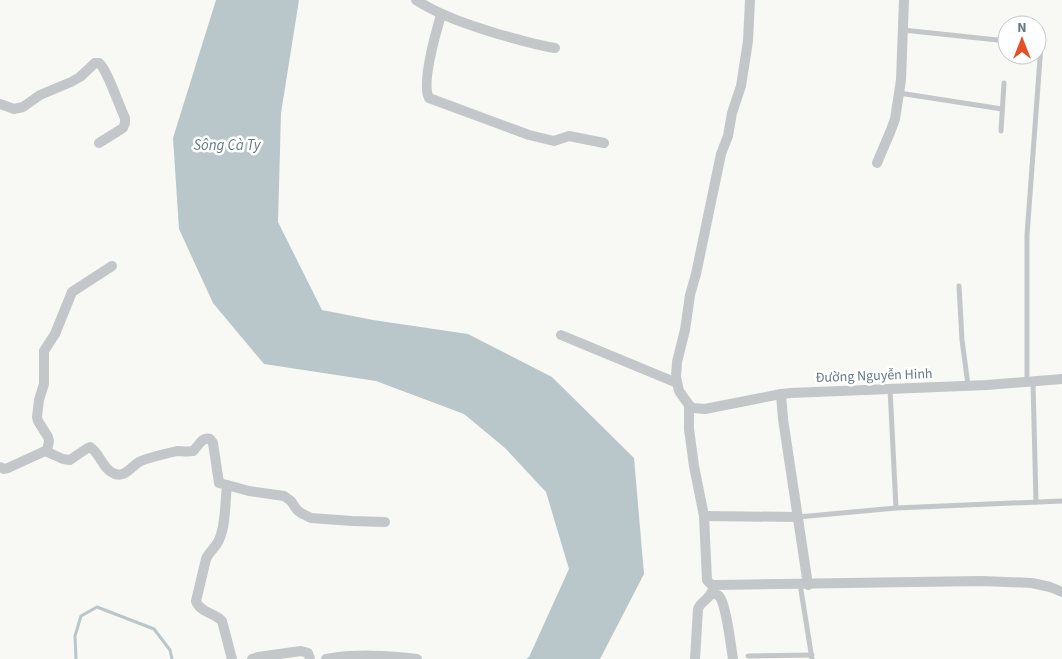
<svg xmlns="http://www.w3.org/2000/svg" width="1062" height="659" font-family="'Source Sans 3',sans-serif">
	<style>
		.water { fill: #b9c6ca }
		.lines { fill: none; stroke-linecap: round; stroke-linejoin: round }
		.stream { stroke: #b9c6ca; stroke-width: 3 }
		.lane { stroke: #c3c7ca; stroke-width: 5 }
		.street { stroke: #c3c7ca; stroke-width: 10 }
		.labels { text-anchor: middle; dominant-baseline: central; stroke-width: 5; stroke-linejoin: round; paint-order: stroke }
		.street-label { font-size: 14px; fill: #667986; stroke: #fff }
		.water-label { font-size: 15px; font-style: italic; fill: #627a82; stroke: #fff }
	</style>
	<rect width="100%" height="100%" fill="#f8f8f5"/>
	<!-- water -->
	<polygon class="water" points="216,0 299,0 281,113 278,222 322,310 373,320 468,334 552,377 634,458 644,574 600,659 526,659 529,657 569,569 546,492 505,448 464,414 376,381 264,364 213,303 179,229 173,138"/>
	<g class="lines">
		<!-- stream -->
		<polyline class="stream" points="76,659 75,636 81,616 97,607 154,629 170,650 172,659"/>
		<!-- lane -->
		<g class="lane">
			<polyline points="903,30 1007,41"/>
			<polyline points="899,93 1002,109"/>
			<polyline points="1001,131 1004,83"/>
			<polyline points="959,286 962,340 968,385"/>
			<polyline points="1027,382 1027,235 1041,45 1037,45"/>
			<polyline points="1033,382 1036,502"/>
			<polyline points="890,389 896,508"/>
			<polyline points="798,517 896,508 1062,501"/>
			<polyline points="800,584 812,659"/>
			<polyline points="748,656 812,655"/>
		</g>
		<!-- street -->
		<g class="street">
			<path d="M416,0C441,16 469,25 498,34C517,39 535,45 555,48"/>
			<path d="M750,0L748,41L741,86L732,113L728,136L721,154L696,274L690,295L685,330L677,362L676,377L679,391L689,405V429L694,466L704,516L707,580C710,584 711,585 716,585L982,581L1032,583L1050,587L1062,592"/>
			<path d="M441,15C436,32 421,83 429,98L529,135L554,141L569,136L604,143"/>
			<path d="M0,104L14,109L23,107L40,95L71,82L80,77L95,63H99C107,69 119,106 125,118V123L123,128L99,143"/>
			<polyline points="877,163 891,130 895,119 901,80 904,0"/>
			<polyline points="561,335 677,383"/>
			<polyline points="781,394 783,419 808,585"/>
			<polyline points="689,405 693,408 705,409 781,394 791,393 987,385 1062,379"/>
			<polyline points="47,451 49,441 48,437 38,421 37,417 39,400 44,384 44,351 55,334 72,292 112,266"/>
			<path d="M0,467L4,469L8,468L45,451L63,459L70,460L86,449L90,447C100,453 102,468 113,473C124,479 131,467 139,462C146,458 169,453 177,451C182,451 187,452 193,451C198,447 202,436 210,439L213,443L219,483L227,485C225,502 226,525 219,540C216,547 209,552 206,559L196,601C199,612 215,613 222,621L232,659"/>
			<polyline points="227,485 249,491 284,496 291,501 297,510 301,513 311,518 352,521 385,522"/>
			<polyline points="704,516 797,517"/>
			<path d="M712,593C714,594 717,594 719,596C726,603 731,647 733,659"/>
			<polyline points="252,659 258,657 301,651 308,653 310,659"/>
			<path d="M326,659C352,654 389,655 417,659"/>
			<path d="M695,659L698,609C700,602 708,600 711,593C712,592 714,586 714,585"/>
		</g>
	</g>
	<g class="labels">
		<!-- street labels -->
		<g class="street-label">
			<text transform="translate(874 376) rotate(-2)">Đường Nguyễn Hinh</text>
		</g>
		<!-- water labels -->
		<g class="water-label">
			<text x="227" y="145">Sông Cà Ty</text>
		</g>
	</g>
	<!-- north arrow -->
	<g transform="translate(1022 40)"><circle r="24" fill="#ffffff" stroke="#c2c9cf"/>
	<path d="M0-4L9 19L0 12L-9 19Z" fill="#e54e28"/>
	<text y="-8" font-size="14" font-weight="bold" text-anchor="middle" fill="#667986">N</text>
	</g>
</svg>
